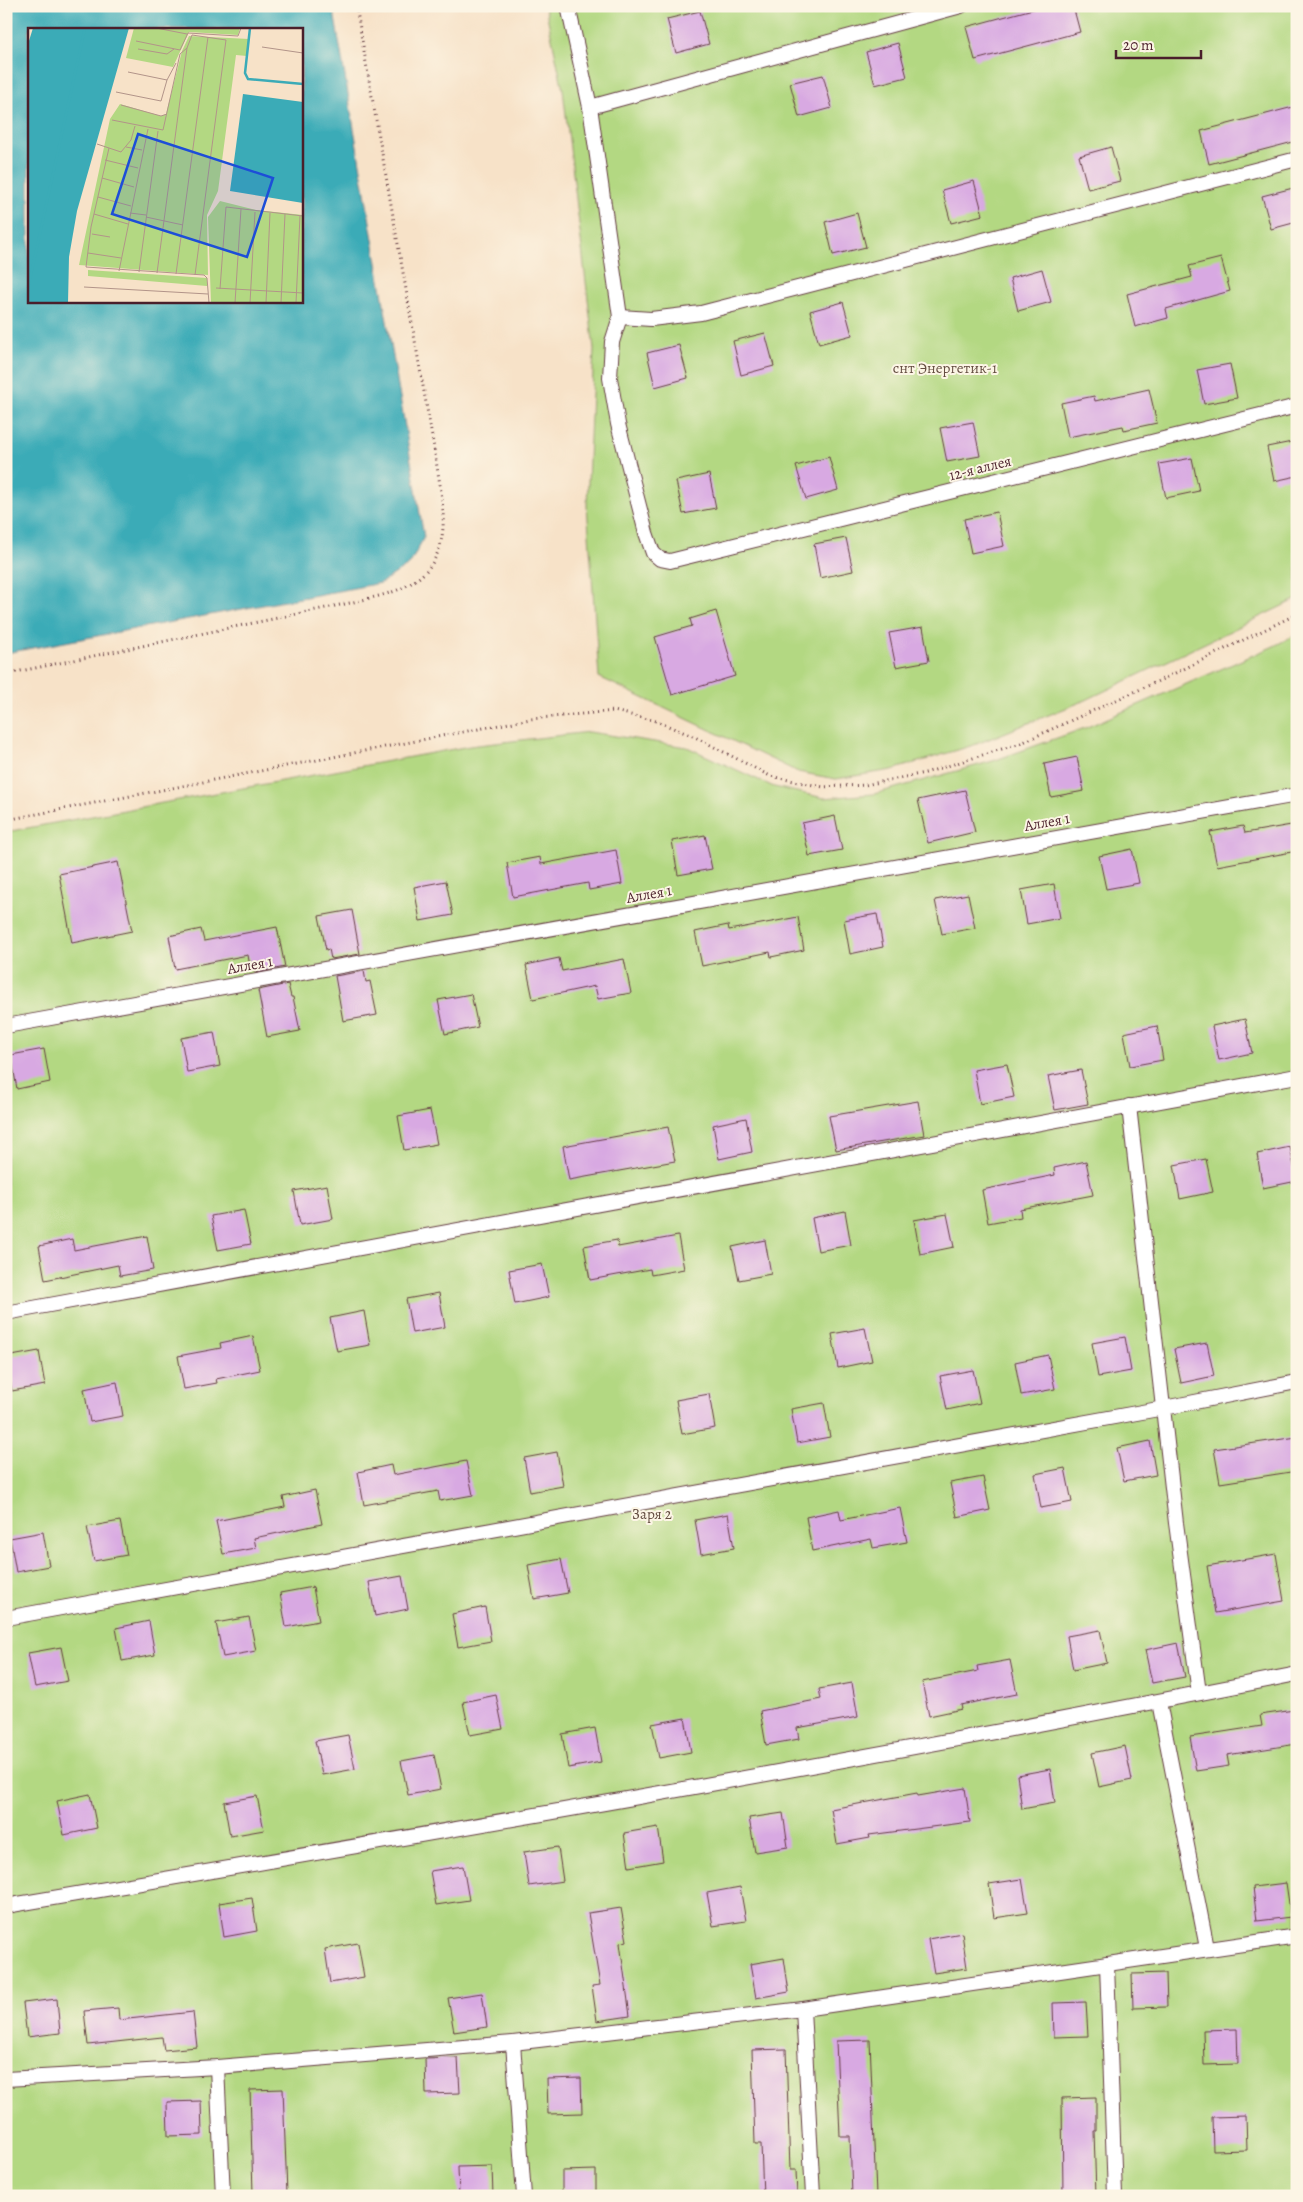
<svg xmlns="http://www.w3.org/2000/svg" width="1303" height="2202" font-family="Alegreya,serif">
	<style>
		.green { fill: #b3d882; stroke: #7e7c56 }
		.water { fill: #3babb7; stroke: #426571; fill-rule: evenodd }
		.building { fill: #d8a9e2 }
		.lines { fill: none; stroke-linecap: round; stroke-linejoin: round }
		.lane-casing { stroke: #643c43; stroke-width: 16 }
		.path { stroke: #643c43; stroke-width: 3; stroke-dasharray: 1 4; stroke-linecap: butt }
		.lane { stroke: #fff; stroke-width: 14 }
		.labels { text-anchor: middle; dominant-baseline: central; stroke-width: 4; stroke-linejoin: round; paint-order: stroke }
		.park-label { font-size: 15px; fill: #644d41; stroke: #fcf5e5 }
		.street-label { font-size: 15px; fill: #4a1f2b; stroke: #fcf5e5 }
		.inset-river { fill: none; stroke: #3babb7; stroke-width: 2.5 }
		.inset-road { fill: none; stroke: #b29489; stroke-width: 1 }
		.view { fill: #1d4ed8; fill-opacity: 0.15; stroke: #1d4ed8; stroke-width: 2.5 }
		.inset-edge { fill: none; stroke: #4a1f2b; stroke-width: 2.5 }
	</style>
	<rect width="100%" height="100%" fill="#fcf5e5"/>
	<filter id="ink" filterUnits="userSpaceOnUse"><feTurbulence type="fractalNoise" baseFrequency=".02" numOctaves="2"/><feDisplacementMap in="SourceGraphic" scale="10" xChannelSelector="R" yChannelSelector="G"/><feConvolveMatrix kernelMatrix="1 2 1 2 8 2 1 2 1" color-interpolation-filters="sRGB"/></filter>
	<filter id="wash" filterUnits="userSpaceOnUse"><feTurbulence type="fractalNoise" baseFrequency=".0096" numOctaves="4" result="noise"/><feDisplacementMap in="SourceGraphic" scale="20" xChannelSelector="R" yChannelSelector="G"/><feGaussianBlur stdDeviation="1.12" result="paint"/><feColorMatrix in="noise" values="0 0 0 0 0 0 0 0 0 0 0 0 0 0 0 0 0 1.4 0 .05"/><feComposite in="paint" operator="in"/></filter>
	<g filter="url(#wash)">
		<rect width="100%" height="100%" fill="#f7e2c8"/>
		<!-- green -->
		<g class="green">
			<polygon points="545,6 1297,6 1297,599 1086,700 974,745 892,770 836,779 798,772 599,677 587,505 594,349 563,90"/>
			<polygon points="1297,634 1297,2196 6,2196 6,832 470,746 589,732 687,747 774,787 824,798 874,794 993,761 1085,728 1274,646"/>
		</g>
		<!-- water -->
		<path class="water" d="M6,6H333L424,537L410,564L381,583L6,653ZM29,29H301V301H29Z"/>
		<g id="blocks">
			<!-- building -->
			<g class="building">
				<polygon points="1044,6 1073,6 1080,32 975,60 966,27"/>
				<polygon points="700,11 709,44 676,53 667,19"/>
				<polygon points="898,43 907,77 875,85 866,52"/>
				<polygon points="823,75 832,108 799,117 790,83"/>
				<polygon points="1297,106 1297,141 1209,164 1201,131"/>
				<polygon points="1111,147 1120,181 1088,189 1079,156"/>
				<polygon points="974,181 983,215 951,223 942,190"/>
				<polygon points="1297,187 1297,222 1271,229 1262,196"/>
				<polygon points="857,213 866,247 833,255 825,222"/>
				<polygon points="1221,258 1230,291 1166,309 1168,318 1135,327 1127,294 1192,277 1189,266"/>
				<polygon points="1042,269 1051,302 1018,311 1010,278"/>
				<polygon points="843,302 852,335 819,344 810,311"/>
				<polygon points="765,333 774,366 741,375 733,341"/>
				<polygon points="679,345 688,378 655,387 647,353"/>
				<polygon points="1230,364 1237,398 1204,404 1197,370"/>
				<polygon points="1149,389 1157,423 1124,430 1123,426 1068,437 1061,403 1094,396 1095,401"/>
				<polygon points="973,422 980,456 947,462 940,428"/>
				<polygon points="1297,441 1297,476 1274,481 1267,447"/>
				<polygon points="829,457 838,490 806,499 796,466"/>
				<polygon points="1192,458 1199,491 1166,498 1159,464"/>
				<polygon points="709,474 716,508 683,514 676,481"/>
				<polygon points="997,512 1004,546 971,553 964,519"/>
				<polygon points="846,538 853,571 820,578 814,544"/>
				<polygon points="716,611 735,676 672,695 655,637 692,626 690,619"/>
				<polygon points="923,627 929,661 896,667 889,633"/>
				<polygon points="1077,757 1084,791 1051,797 1044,764"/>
				<polygon points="965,790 975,832 928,843 918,800"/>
				<polygon points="835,816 842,850 809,856 802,823"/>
				<polygon points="1297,824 1297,851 1217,866 1210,832 1243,826 1245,833"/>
				<polygon points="705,835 712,869 678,875 672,841"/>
				<polygon points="1132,849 1139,883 1106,889 1099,856"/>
				<polygon points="616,850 622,884 589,890 588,883 513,897 507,863 540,857 541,864"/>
				<polygon points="118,862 132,931 72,943 59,874"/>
				<polygon points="446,881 453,915 420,921 414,887"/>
				<polygon points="1054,884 1060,918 1027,924 1021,890"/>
				<polygon points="968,894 975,928 942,934 935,900"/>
				<polygon points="352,910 360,954 331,959 329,949 326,950 319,916"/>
				<polygon points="877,914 883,947 850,954 844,920"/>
				<polygon points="798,917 804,950 771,957 770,952 702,966 695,932 728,925 729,930"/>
				<polygon points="277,927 285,967 255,973 253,966 250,967 248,955 175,969 169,936 201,929 204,941"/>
				<polygon points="559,958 562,971 624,959 631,993 598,999 595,986 533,999 526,965"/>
				<polygon points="364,971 366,982 370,981 377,1015 343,1021 335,976"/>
				<polygon points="288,984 291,997 293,997 300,1031 267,1037 258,990"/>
				<polygon points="471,994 478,1027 445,1034 438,1000"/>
				<polygon points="1245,1019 1252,1053 1219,1060 1212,1026"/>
				<polygon points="1157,1026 1163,1060 1130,1066 1124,1033"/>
				<polygon points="214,1032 220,1066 187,1072 181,1038"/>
				<polygon points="44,1049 50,1082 17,1089 11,1055"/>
				<polygon points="1007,1064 1014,1097 980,1104 974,1070"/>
				<polygon points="1081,1070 1088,1104 1055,1110 1048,1076"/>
				<polygon points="918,1101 924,1135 836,1150 829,1116"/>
				<polygon points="430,1110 437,1144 404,1150 398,1116"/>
				<polygon points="746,1118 752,1152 719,1159 713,1125"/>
				<polygon points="668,1127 675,1161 569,1180 563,1146"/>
				<polygon points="1290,1147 1297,1181 1263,1188 1257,1154"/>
				<polygon points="1206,1159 1213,1192 1180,1199 1174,1165"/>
				<polygon points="1086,1161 1093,1195 1020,1209 1021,1217 988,1223 982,1190 1055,1175 1054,1168"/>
				<polygon points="327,1185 333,1219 300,1225 294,1191"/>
				<polygon points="244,1210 251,1244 218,1250 211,1216"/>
				<polygon points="845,1211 851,1245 818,1251 812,1218"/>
				<polygon points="947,1214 954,1247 920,1254 914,1220"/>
				<polygon points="147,1236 153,1270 120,1276 118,1265 45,1280 39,1246 72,1239 74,1250"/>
				<polygon points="678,1236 684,1269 651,1275 650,1269 590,1280 584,1246 617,1240 618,1247"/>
				<polygon points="765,1240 771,1274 739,1280 732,1247"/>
				<polygon points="542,1264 549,1297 515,1304 509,1270"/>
				<polygon points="439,1293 445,1327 412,1333 406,1299"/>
				<polygon points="364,1311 370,1345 337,1351 330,1318"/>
				<polygon points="865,1328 872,1361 838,1368 832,1334"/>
				<polygon points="253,1336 260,1370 216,1379 217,1383 184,1389 178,1356 221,1348 220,1343"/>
				<polygon points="1125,1337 1131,1371 1098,1377 1092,1343"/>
				<polygon points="1207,1343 1214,1376 1181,1383 1174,1349"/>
				<polygon points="39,1351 45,1385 12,1391 6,1357"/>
				<polygon points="1048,1355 1055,1389 1021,1395 1015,1362"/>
				<polygon points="973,1370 980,1403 947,1410 940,1376"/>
				<polygon points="117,1382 123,1416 90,1422 84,1389"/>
				<polygon points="709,1394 715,1428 682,1434 676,1400"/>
				<polygon points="824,1403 830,1437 797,1443 791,1409"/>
				<polygon points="1297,1437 1297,1471 1220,1483 1214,1449"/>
				<polygon points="1150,1441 1156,1475 1124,1481 1117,1448"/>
				<polygon points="557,1452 563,1486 530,1492 524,1458"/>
				<polygon points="466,1461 473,1495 440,1501 438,1491 364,1505 358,1472 391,1465 393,1475"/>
				<polygon points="1065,1468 1072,1502 1041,1508 1035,1474"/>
				<polygon points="983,1477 990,1510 957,1517 950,1483"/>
				<polygon points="315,1490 322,1524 254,1538 256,1548 223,1554 216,1521 285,1507 283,1497"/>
				<polygon points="900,1508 907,1542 873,1548 871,1539 812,1551 806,1517 839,1510 841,1520"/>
				<polygon points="728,1514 734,1548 701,1554 695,1520"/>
				<polygon points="120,1521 127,1555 94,1561 87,1527"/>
				<polygon points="43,1532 49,1566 16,1572 10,1538"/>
				<polygon points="1276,1554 1284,1601 1215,1613 1207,1566"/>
				<polygon points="561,1559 568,1593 534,1599 528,1565"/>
				<polygon points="402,1576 408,1609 375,1616 369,1582"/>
				<polygon points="313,1587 319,1621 286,1627 280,1593"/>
				<polygon points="485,1607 491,1641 458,1647 452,1614"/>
				<polygon points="249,1617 256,1651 223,1657 216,1623"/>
				<polygon points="149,1621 155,1655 122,1661 116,1628"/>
				<polygon points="1100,1630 1107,1663 1073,1670 1067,1636"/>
				<polygon points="1178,1643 1185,1677 1152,1683 1145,1650"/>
				<polygon points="61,1647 68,1681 35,1687 28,1653"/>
				<polygon points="1010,1660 1017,1694 961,1705 962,1709 929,1716 922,1682 978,1671 977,1666"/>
				<polygon points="852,1683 858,1717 797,1728 799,1739 766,1745 760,1711 821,1699 819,1689"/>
				<polygon points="496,1695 503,1729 470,1735 463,1702"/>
				<polygon points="1294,1710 1297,1744 1227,1755 1229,1766 1196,1771 1190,1737 1262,1726 1260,1715"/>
				<polygon points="685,1718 691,1752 659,1758 652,1724"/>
				<polygon points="595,1728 601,1762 568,1768 562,1734"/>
				<polygon points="348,1735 355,1769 322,1775 315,1741"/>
				<polygon points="1125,1746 1132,1780 1099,1787 1092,1753"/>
				<polygon points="434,1755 441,1789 408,1795 401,1761"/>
				<polygon points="1050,1769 1055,1803 1022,1809 1017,1775"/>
				<polygon points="965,1788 970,1822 869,1835 870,1838 837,1844 831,1809 917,1793 918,1796"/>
				<polygon points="90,1794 97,1828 64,1835 57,1801"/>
				<polygon points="257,1796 264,1830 230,1836 224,1802"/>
				<polygon points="783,1813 788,1847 755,1852 749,1818"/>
				<polygon points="658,1827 663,1861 629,1867 624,1833"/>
				<polygon points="558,1847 563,1881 529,1886 524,1852"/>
				<polygon points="463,1866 469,1900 436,1905 430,1871"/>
				<polygon points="1022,1879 1028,1913 994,1918 989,1884"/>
				<polygon points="1286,1883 1291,1917 1257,1921 1253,1887"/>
				<polygon points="740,1887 746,1921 713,1926 707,1893"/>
				<polygon points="252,1898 257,1931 224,1937 219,1903"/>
				<polygon points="621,1908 627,1941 620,1943 630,2016 597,2021 592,1986 600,1985 588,1913"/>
				<polygon points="962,1933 967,1968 934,1973 928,1939"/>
				<polygon points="358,1943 364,1977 330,1983 325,1949"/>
				<polygon points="784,1958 789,1992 756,1998 750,1964"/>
				<polygon points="1166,1973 1167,2007 1133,2008 1132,1974"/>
				<polygon points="482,1993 487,2027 454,2032 448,1998"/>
				<polygon points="57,1999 60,2033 27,2037 23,2003"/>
				<polygon points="1086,2002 1088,2036 1054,2037 1053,2003"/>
				<polygon points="118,2008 119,2020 193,2012 197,2047 164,2050 162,2037 88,2045 84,2011"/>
				<polygon points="1237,2029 1238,2064 1204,2065 1203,2030"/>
				<polygon points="870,2040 876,2196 852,2196 850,2136 840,2136 836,2041"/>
				<polygon points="786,2049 790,2170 796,2170 797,2196 763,2196 761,2144 755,2144 752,2050"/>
				<polygon points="458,2058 460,2093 426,2094 425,2059"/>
				<polygon points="581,2078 582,2113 548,2114 547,2079"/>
				<polygon points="283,2089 287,2193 253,2194 250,2090"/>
				<polygon points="1096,2097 1096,2131 1094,2131 1096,2195 1063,2196 1062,2098"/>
				<polygon points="201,2101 202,2135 168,2136 167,2102"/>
				<polygon points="1246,2116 1247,2150 1213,2151 1212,2117"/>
				<polygon points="492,2166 493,2196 459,2196 458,2167"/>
				<polygon points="596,2170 596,2196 562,2196 562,2171"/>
			</g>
		</g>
	</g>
	<g filter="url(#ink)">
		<use href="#blocks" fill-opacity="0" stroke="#643c43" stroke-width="1"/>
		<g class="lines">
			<defs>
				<g id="lane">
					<polyline points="568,6 590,107 620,317 612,342 610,378 618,424 646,533 653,553 660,559 670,561 1297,406"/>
					<polyline points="590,107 961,6"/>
					<polyline points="620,317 651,319 701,313 1297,159"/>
					<polyline points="6,1026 1297,795"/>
					<polyline points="1129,1106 1176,1523 1199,1693"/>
					<polyline points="6,1313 1297,1076"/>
					<polyline points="6,1618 1164,1408 1297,1382"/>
					<polyline points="1159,1702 1207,1948"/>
					<path d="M6,1906C437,1833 868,1759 1297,1674"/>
					<polyline points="1107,1964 1115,2196"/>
					<polyline points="803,2009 813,2196"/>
					<polyline points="513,2043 524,2196"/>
					<polyline points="217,2067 223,2196"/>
					<polyline points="6,2079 217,2067 513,2043 803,2009 1297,1936"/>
				</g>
			</defs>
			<!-- lane casing -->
			<use href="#lane" class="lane-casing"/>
			<!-- path -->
			<g class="path">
				<path d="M6,674L350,603C368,598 390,595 406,586C459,558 442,502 435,454L356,6"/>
				<polyline points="6,820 530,719 614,711 656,721 695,737 770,776 823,787 865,785 925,773 1021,743 1163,679 1297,614"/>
			</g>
			<!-- lane -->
			<use href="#lane" class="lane"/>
		</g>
	</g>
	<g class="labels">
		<!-- park labels -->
		<g class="park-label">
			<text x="945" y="368">снт Энергетик-1</text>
			<text x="652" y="1514">Заря 2</text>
		</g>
		<!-- street labels -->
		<g class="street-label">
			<text transform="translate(980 468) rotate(-14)">12-я аллея</text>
			<text transform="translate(1047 822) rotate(-10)">Аллея 1</text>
			<text transform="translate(649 894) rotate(-10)">Аллея 1</text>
			<text transform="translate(250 965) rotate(-10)">Аллея 1</text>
		</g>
	</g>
	<!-- overview -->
	<g transform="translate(28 28)">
		<rect width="275" height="275" fill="#f7e2c8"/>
		<path d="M106,0H212L210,7L161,4L145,39L98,30ZM161,8L221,11L219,28L208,27L190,163L179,187L180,247L51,237L82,91L92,76L133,88L138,86L154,23ZM192,173L228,182L275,187V275H183L180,189ZM60,242L179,250V258L60,248Z" fill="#b3d882"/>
		<path d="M5,0H101L49,183L41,229L40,275H0V16ZM215,66L275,74V175L202,163Z" fill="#3babb7"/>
		<path class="inset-river" d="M222,0L217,45L220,51L275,56M0,260L57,0"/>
		<path class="inset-road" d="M128,0L159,6M108,13L152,22L160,5L210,8L213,0M234,19L275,25M110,21L139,26L146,21M100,44L139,52M88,64L133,73L139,52L148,35M93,77L133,88L139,86M84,92L135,102L152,26L159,20M69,116L93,124L103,112L107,98M98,119L114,122M81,120L63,199L58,239L176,247L179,250L181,275M77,132L110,140M74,150L106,159M70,169L103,178M102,185L118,187M66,186L100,196M118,189L155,197M64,206L82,209M60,225L93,230M91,243L120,101M111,244L130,103M129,245L159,20L164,7L198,12L167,247M148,246L180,9M56,259L180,266M188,260L275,265M192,261L198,179L275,188M207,275L213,181M222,275L227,184M238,275L242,185M253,275L257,186M268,275L272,188"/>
		<path class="view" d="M110,106L245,150L219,229L84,186Z"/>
		<rect width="275" height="275" class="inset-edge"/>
	</g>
	<!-- margin -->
	<rect width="1303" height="2202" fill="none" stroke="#fcf5e5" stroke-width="25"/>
	<!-- scale -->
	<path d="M1116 50v8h85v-8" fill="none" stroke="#4a1f2b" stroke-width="2.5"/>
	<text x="1123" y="50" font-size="15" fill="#4a1f2b" stroke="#fcf5e5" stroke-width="4" paint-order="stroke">20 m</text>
</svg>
